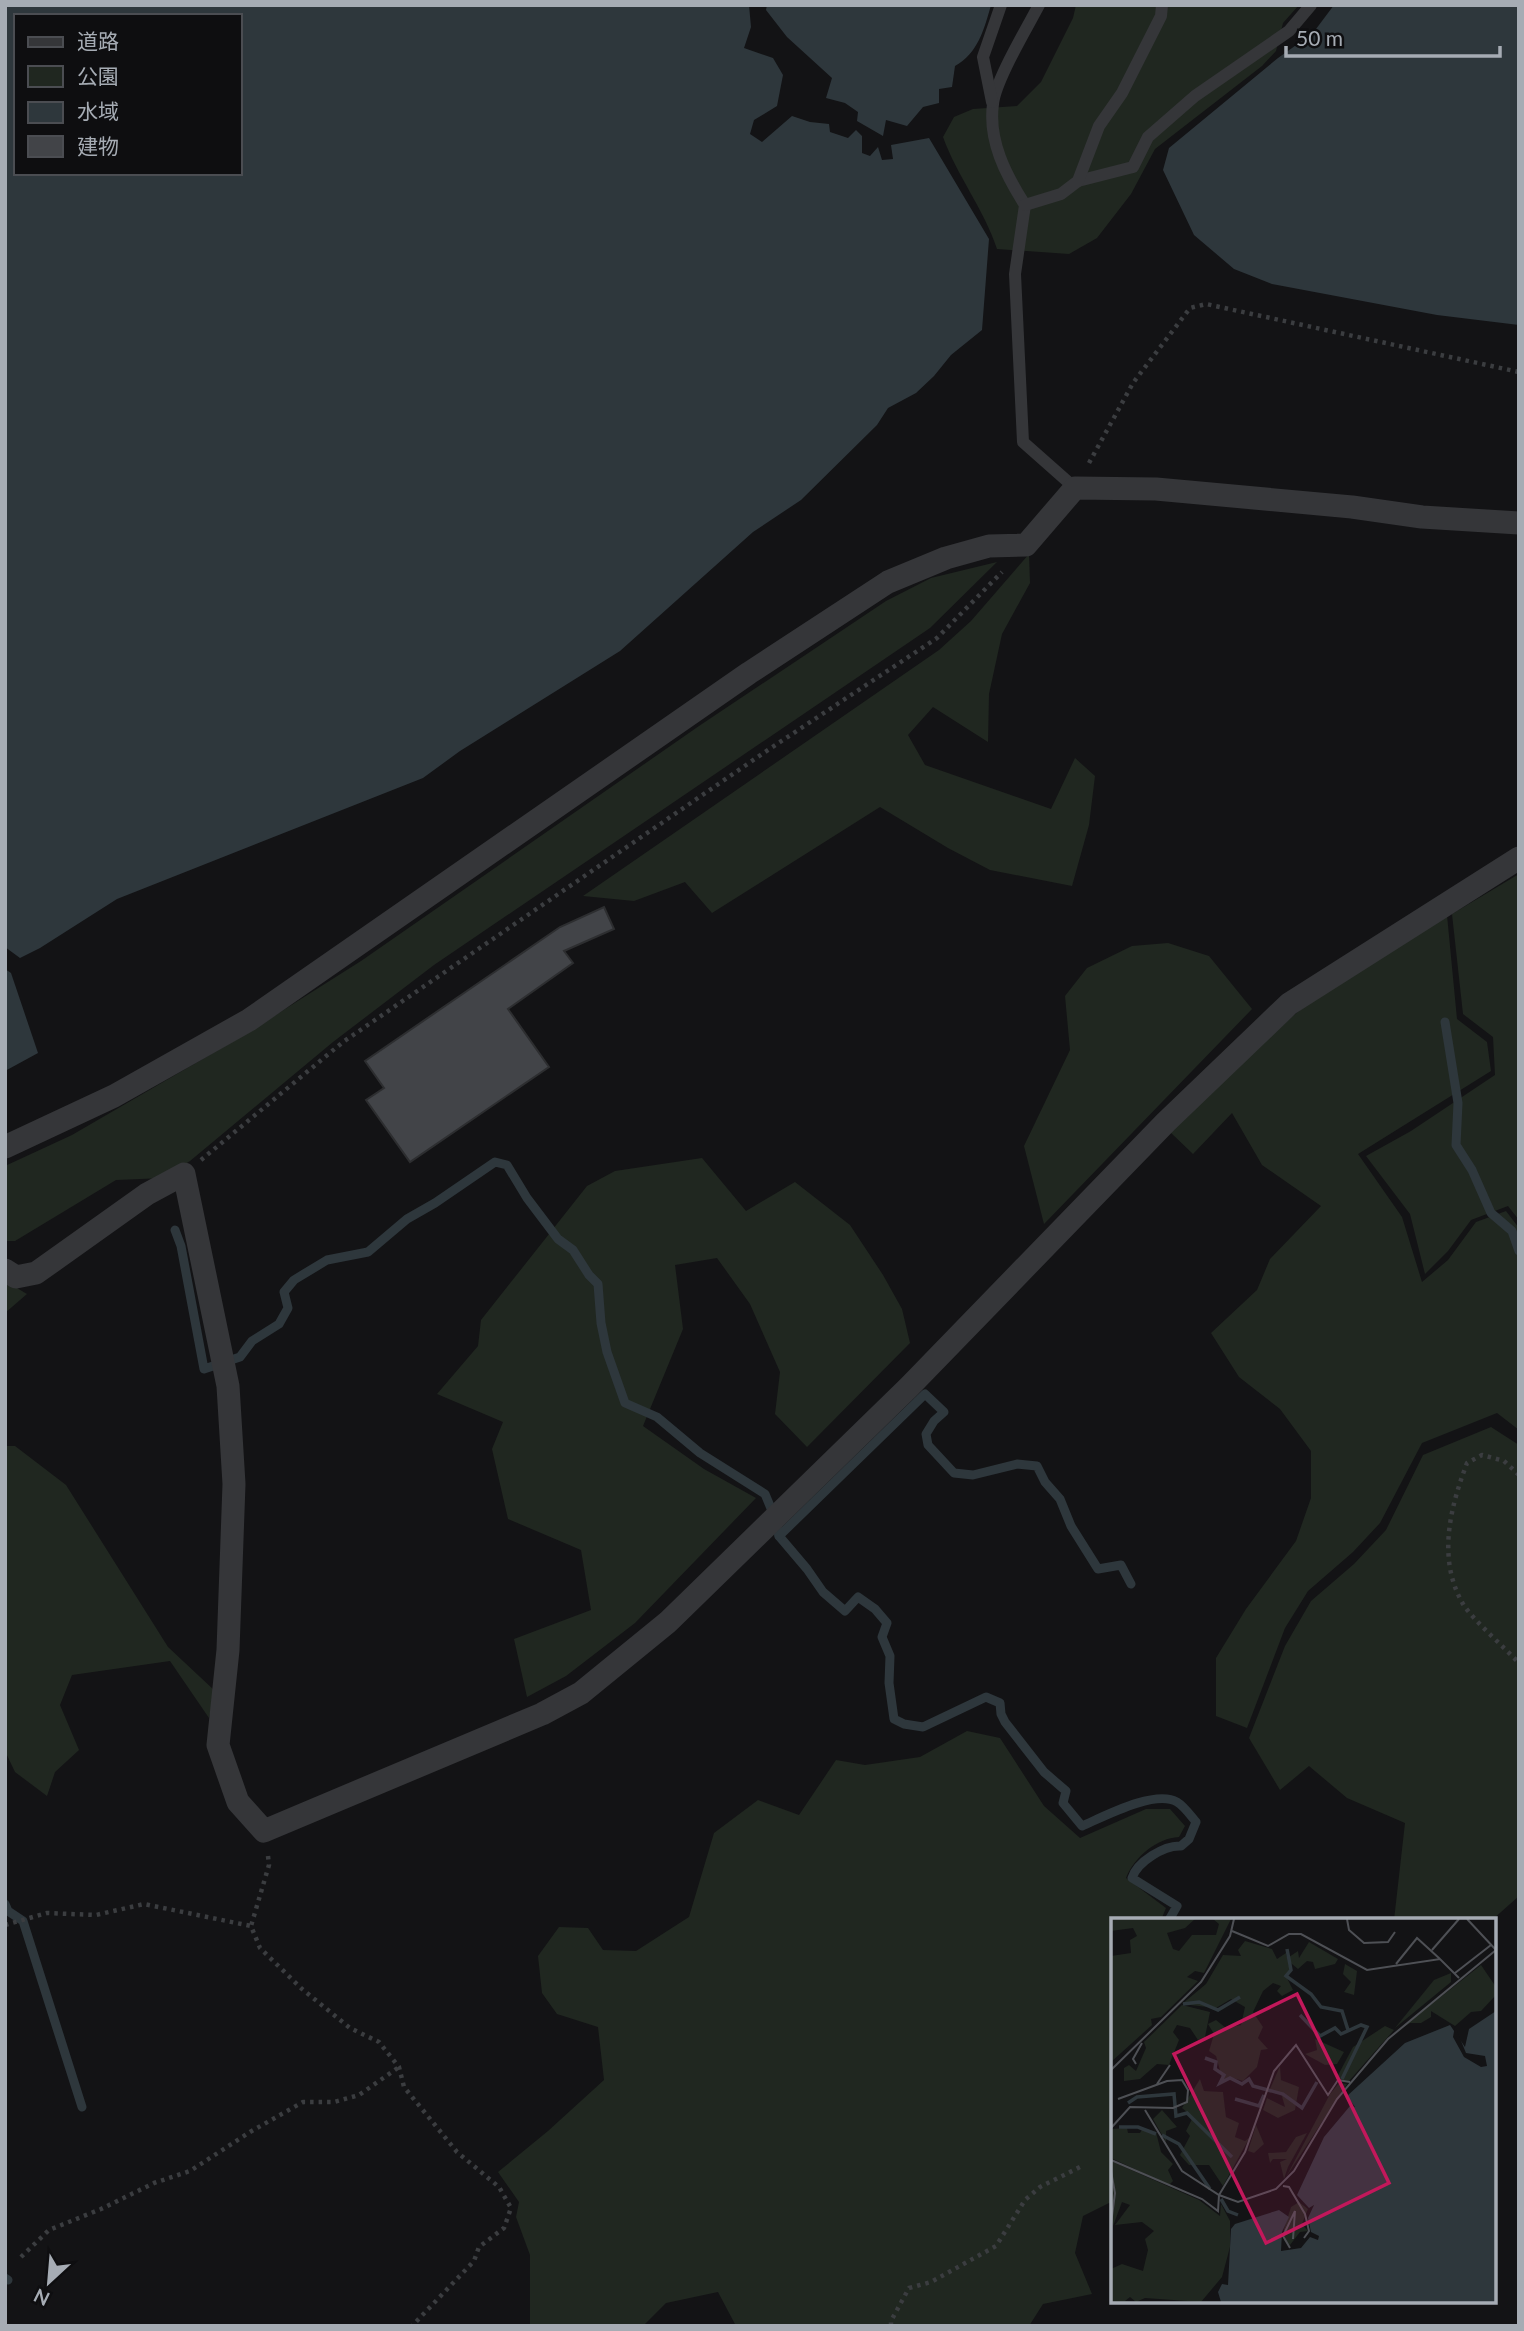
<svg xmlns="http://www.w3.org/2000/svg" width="1524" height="2331" font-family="Lato,'Noto Sans JP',sans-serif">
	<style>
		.green { fill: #202720 }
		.water { fill: #2e373c; fill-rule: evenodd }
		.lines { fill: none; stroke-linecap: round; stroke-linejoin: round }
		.stream { stroke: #2e373c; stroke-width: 9 }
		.building { fill: #424448; stroke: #2d2e30; stroke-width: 2 }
		.path { stroke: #3b3d40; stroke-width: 4.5; stroke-dasharray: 3.5 5; stroke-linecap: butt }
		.service { stroke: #353639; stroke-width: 12 }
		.minor { stroke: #353639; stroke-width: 23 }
		.inset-river { fill: none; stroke: #2e373c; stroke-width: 3.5 }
		.inset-road { fill: none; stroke: #4e5055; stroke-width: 2 }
		.view { fill: #c2185b; fill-opacity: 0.15; stroke: #c2185b; stroke-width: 3.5 }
		.inset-edge { fill: none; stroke: #a6acb4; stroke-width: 3.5 }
	</style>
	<rect width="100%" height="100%" fill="#131315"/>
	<!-- green -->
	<g class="green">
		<path d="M1076,5H1299L1283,23L1276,51L1262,66L1155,149L1131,194L1097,238L1069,254L997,249C984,209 957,176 943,137L954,117L973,109L1017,106L1041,82L1073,18Z"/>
		<polygon points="1029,554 1030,583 1002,634 989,694 988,742 933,707 908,735 925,765 1051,809 1075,758 1095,776 1089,825 1072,886 990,870 948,848 880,807 712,913 685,882 634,901 583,896 939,650 971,621"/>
		<polygon points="997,562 930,628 434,965 333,1042 190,1161 164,1178 116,1180 15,1241 5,1241 5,1166 72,1135 244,1035 361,961 699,726 886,601 931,578"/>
		<polygon points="1519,874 1519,1220 1508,1206 1471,1220 1448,1251 1425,1274 1410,1214 1366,1156 1411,1131 1495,1075 1493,1037 1463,1014 1452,914"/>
		<polygon points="1447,915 1457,1019 1487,1042 1491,1071 1358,1154 1402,1217 1422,1282 1448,1260 1476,1222 1506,1211 1519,1228 1519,1430 1497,1413 1422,1443 1380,1523 1353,1552 1308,1591 1285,1628 1247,1728 1216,1716 1216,1658 1246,1609 1296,1541 1311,1498 1311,1451 1280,1409 1239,1377 1211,1333 1257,1290 1270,1259 1321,1206 1262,1165 1232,1113 1193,1154 1169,1131 1260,1044 1307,1004"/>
		<polygon points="1168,943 1209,956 1252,1009 1044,1224 1024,1146 1070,1050 1065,996 1087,968 1132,946"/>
		<polygon points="702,1158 746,1211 795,1182 850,1225 883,1275 902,1309 910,1343 807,1447 775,1414 780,1372 750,1304 717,1258 675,1265 683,1329 643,1426 704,1469 756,1498 635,1623 566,1676 527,1697 514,1639 591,1610 581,1550 508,1519 492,1449 503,1422 437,1394 478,1346 481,1320 587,1186 615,1171"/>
		<polygon points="5,1281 27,1294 5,1313"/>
		<polygon points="1491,1427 1519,1445 1519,1896 1492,1920 1394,1920 1405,1823 1347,1798 1309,1766 1280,1790 1249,1738 1285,1646 1311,1601 1354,1564 1386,1530 1423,1455"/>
		<polygon points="5,1446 15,1446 66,1485 168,1647 215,1691 209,1718 170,1661 72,1675 60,1705 79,1750 55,1772 47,1796 15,1772 5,1751"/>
		<path d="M967,1731L1000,1738L1044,1806L1080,1838L1146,1809H1170L1185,1826L1179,1837C1157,1838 1134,1857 1126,1878L1166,1908L1161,1920H1113V2201L1083,2216L1075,2253L1092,2294L1043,2304L1029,2326H736L718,2292L666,2303L643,2326H530V2255L516,2217L519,2202L498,2172L548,2131L604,2080L598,2027L557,2014L542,1993L538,1956L559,1927L588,1928L603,1950L636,1951L689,1917L714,1833L758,1800L799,1815L836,1760L865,1765L920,1757Z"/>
	</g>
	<!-- water -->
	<g class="water">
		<path d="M5,5H749L751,27L744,48L773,58L783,75L777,106L754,120L750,134L762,142L792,116L810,122L829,124L830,132L848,138L856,130L862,136V153L870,156L878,147L882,160L893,159L891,145L929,138L989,239L982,330L951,355L934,376L916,393L888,408L877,425L801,500L753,532L620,651L460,751L423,778L117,899L40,948L20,958L5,947ZM16,16H240V173H16Z"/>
		<path d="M767,5H991C984,30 978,53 955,66L952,87L939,89V103L923,107L907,126L886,120L883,136L857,121L858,112L845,103L826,98L832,78L787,37L766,10Z"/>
		<polygon points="1334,5 1519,5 1519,325 1437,315 1272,284 1234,269 1194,235 1163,170 1169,148 1278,58 1313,33"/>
		<polygon points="5,969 11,973 38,1053 5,1071"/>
	</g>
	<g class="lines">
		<!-- stream -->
		<g class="stream">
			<polyline points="1445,1022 1458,1103 1456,1145 1472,1170 1491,1213 1512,1231 1519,1251"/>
			<path d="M175,1230L181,1246L204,1369L240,1357L252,1341L279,1324L288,1308L284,1292L294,1280L327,1260L368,1252L407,1219L435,1203L495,1162L507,1165L527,1198L558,1239L573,1250L589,1275L598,1284L601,1323L607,1352L625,1403L657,1417L700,1453L765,1494L775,1518L779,1536L807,1569L823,1592L845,1611L858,1597L875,1609L887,1623L882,1637L890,1656L889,1683L894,1719L904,1724L923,1727L986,1697L1000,1703L1001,1714L1005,1722L1044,1772L1066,1791L1063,1803L1082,1826C1103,1817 1155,1789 1177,1802C1184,1806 1191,1816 1196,1822L1189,1839L1181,1846C1164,1845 1137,1862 1132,1878L1177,1906L1169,1920"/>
			<polyline points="779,1536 925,1394 944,1412 934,1421 926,1434 928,1445 954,1473 973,1475 1017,1464 1037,1466 1045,1482 1060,1499 1071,1526 1098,1569 1121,1565 1131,1584"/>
			<polyline points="5,1904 8,1911 23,1921 82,2107"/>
			<polyline points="5,2278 8,2280"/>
		</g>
	</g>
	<!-- building -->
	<polygon class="building" points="604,907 614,929 564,951 573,963 508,1009 549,1067 410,1162 366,1100 384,1088 365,1061 560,927"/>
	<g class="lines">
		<!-- path -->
		<g class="path">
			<polyline points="1089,463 1133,383 1190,308 1206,304 1519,372"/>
			<polyline points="201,1160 343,1042 765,752 937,638 1002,572"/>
			<path d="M1519,1475L1504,1461L1482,1455L1467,1463C1450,1508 1437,1559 1463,1604C1473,1620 1504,1647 1519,1663"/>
			<polyline points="268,1856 269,1865 251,1926 260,1948 302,1989 350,2028 379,2042 399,2067 404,2087 457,2152 499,2187 511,2208 504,2228 479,2247 474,2261 412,2326"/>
			<polyline points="5,1925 47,1913 96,1915 144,1904 251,1926"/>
			<polyline points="21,2257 49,2230 101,2209 154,2183 190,2171 250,2132 303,2102 334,2102 359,2095 399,2067"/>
			<polyline points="891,2326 891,2321 909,2288 931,2282 996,2246 1025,2200 1040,2187 1084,2165"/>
		</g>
		<!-- service -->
		<g class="service">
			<path d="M1039,5C1027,28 995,81 993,104C988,141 1006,175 1025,205L1015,274L1023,442L1075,488"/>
			<polyline points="992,102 983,57 1001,5"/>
			<polyline points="1078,181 1133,167 1148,137 1195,96 1289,31 1311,5"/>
			<polyline points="1025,205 1061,194 1078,181 1099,126 1122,93 1161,16 1162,5"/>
		</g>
		<!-- minor -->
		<g class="minor">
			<polyline points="5,1147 114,1096 249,1020 749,673 888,582 946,558 989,546 1026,545 1075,488 1156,489 1352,507 1422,517 1519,523"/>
			<polyline points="5,1270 16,1277 36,1273 147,1194 184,1174 228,1386 234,1484 228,1650 218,1745 238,1802 264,1831 542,1714 581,1693 668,1622 909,1387 1166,1122 1289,1004 1519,858"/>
		</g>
	</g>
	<!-- overview -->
	<g transform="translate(1111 1918)">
		<rect width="385" height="385" fill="#131315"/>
		<path d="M0,1H84L74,10L56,15L62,31L68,33L81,17H105L108,6L102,1H120L93,55L84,53L76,59L87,63L50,99L40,101L41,107L0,144V38L20,35L19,22L26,18L22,10L0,13ZM134,23L161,31L166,41L175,35L179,52L175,58L182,72L171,78L166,73L170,68L162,65L152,73L142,94L152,109L147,120L157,131L150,132L146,149L132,163L118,159L112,164L105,138L98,133L103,116L97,106L105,102L115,110L130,107L134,89L120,81L105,90L71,86L95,66L112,37L130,38L127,32ZM198,24L227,41L224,46L204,51L202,44L196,43L187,51L175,41L187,33L188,40ZM234,46L246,53L243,77L233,74L240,64L232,56ZM370,47L385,69V77L370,93L360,94L344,108L320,93V99L310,105H299L288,112ZM340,55V64L284,110L323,62ZM71,87L99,94L94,119L87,122L79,110L66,107L62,114L68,122L58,147L46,146L29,161L13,163V150L18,147L25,153L35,130L33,124ZM274,108L283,112L238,163L225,161L242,129ZM204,121L233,134L226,146L214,147L194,136L206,132ZM169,148L170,162L188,169L184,192L167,200L152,192L156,180L174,189L170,175L158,173ZM89,161L93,173L112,174L115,199L128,205L124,219L134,223L139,219L112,268L98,247H78L69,237L79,218L75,213L82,199L71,190ZM228,165L236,166L175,259L219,176ZM51,192L66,209L55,213V224L42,201ZM145,207L153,226L143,235L137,233ZM16,210L17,215H29L32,210L45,214L50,234L62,246L57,252L62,263L58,267L0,240V211ZM196,215L177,249L173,261L169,244L176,241H162L159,245L157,235L175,234L185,219ZM0,243L88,282L109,298L110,286L119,303V329L111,359L90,384L34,380L25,384L19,379L14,383L23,384H0V351L11,346L32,353L37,332L34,321L43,313L31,304L4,307L19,287L11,284L2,308ZM188,284L197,291L191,306L197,313L189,314L179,327L173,322V311L180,289Z" fill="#202720"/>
		<path d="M385,93V384H110L107,374L111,366L117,367L120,311L124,306L168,292L178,299L171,314L170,333L190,330L199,319L207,322L208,318L200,314L197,300L203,287L198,290L186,277L213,219L239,188L244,189L236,178L294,125L339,107L354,129L358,111Z" fill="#2e373c"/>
		<path d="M344,108L355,135L374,138L376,148L370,149L353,139L342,119Z" fill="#131315"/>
		<path class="inset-river" d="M176,31L180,52L175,58L200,76L210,89L231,93L237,112M72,86L88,84L107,92L129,79M189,97L209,118L224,110L230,116L250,107L256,109L231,161M94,140L105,144L104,151L113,157L109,165L119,160L131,166L138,161L142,168L172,176L191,190L206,164M124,181L148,188L153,177M17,185L26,179L63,176L65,198L76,195L121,239M8,209H27L45,216M51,217L68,226L99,271M110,281L117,293L127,297"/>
		<path class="inset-road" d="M236,1L238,12L253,25L277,24L284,14M356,1L385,32M121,13L157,28L178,16H190L256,52L329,41L348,60M321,32L348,1M285,46L306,20L329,41M344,55L380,27M25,146L22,141L31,125M0,152L90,64L119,18L123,1M46,166L59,147M34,192L71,253L108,277L127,284L165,271L183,253L226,181L277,121L385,32M0,210L19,189L62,190L76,184L77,172L71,162L56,163L7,181M0,242L91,281L107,293L108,277L134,234L163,153L185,127L217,177L227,162L239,164M0,253L4,275L0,306M172,268L178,269L194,296L198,313L193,320M182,321L184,293M179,330L172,318L184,293"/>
		<path class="view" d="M186,76L278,265L155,325L63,136Z"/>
		<rect width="385" height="385" class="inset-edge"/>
	</g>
	<!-- border -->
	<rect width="1524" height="2331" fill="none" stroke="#a6acb4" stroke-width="14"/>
	<!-- legend -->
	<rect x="14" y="14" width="228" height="161" fill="#0e0e10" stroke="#4b4d52" stroke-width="2"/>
	<rect x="28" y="37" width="35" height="10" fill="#353639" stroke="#4b4d52" stroke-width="2"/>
	<text x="77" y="49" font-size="21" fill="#a6acb4">道路</text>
	<rect x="28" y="66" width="35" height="21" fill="#202720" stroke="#4b4d52" stroke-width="2"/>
	<text x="77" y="84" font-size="21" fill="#a6acb4">公園</text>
	<rect x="28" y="102" width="35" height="21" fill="#2e373c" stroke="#4b4d52" stroke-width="2"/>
	<text x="77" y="119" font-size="21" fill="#a6acb4">水域</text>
	<rect x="28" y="136" width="35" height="21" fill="#424448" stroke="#4b4d52" stroke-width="2"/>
	<text x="77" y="154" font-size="21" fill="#a6acb4">建物</text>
	<!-- north arrow -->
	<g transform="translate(49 2282) rotate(206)" stroke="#0e0e10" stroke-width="5" paint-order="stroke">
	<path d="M0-5L12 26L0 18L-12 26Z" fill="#a6acb4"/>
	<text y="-10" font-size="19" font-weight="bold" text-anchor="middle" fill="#a6acb4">N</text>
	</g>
	<!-- scale -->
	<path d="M1286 46v10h214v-10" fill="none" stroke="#a6acb4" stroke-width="3.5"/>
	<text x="1296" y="46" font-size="21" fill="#a6acb4" stroke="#0e0e10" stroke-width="5" paint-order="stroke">50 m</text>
</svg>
